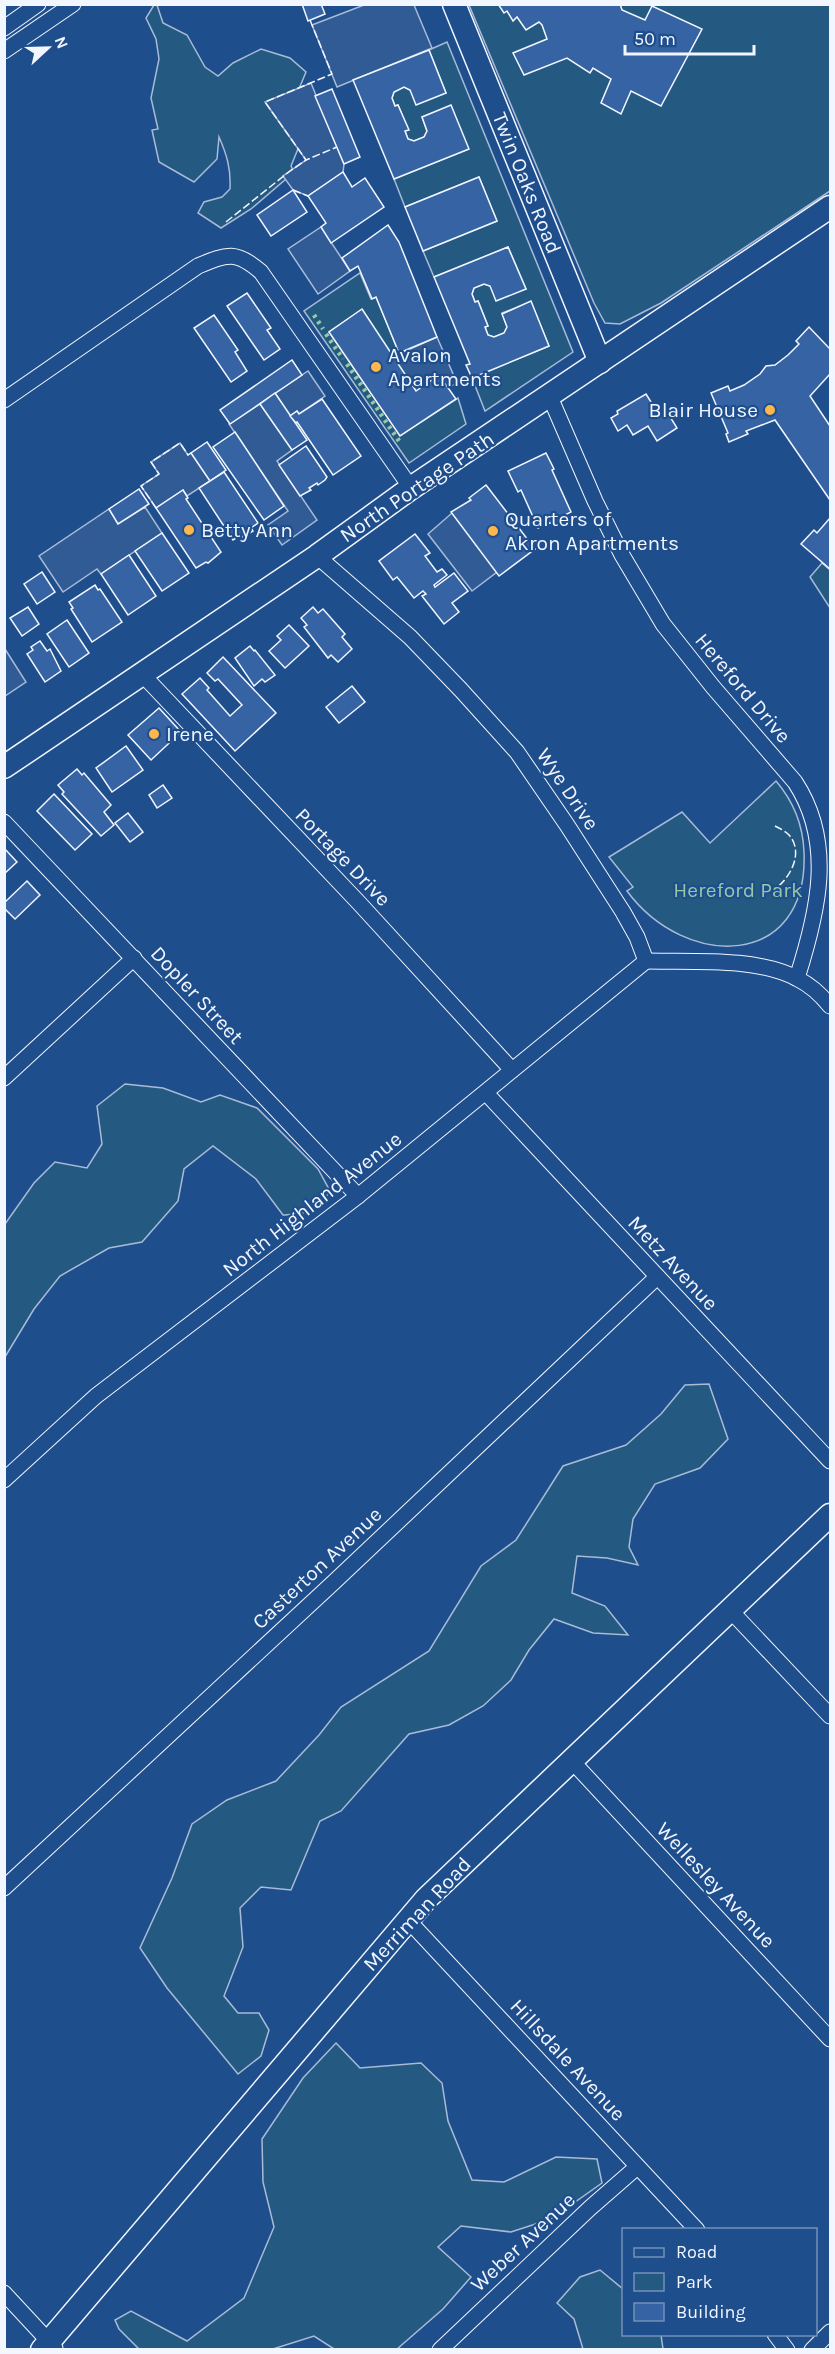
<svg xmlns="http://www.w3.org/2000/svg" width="835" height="2354" font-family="Karla,sans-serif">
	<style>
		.green { fill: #245a82; stroke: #a8bbd7; stroke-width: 1.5 }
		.parking { fill: #305b95; stroke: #a8bbd7; stroke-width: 1.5 }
		.building { fill: #3563a3; stroke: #f2f6ff; stroke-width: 1.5 }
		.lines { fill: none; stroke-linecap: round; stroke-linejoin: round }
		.minor-casing { stroke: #f2f6ff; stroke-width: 17 }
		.secondary-casing { stroke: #f2f6ff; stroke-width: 25 }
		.minor { stroke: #1f4e8c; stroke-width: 15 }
		.secondary { stroke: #1f4e8c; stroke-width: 22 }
		.hedge { stroke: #97c8a6; stroke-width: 4.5; stroke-dasharray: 3 4.5; stroke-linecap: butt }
		.fence { stroke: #f2f6ff; stroke-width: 1.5; stroke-dasharray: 8 3; stroke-linecap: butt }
		.poi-dot { fill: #ffb74d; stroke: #1f4e8c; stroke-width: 2 }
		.labels { text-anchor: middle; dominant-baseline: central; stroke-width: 4.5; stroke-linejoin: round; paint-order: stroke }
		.street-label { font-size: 21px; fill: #f2f6ff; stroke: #1f4e8c }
		.poi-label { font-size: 21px; fill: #f2f6ff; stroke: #1f4e8c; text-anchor: start }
		.park-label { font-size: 21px; fill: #97c8a6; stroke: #1f4e8c }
	</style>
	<rect width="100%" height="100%" fill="#1f4e8c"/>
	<!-- green -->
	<g class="green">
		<path d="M154,5H157L163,23L187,35L205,67L218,76L233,63L261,49L290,58L306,72L289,113L300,144L291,166L294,172L251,209L221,228L198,213L204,202L222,197L230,189C231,169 227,155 219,137L217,159L194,182L159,162L152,130L158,129L151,98L159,59L156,39L146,18Z"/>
		<polygon points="469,5 830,5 830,191 661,303 620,324 605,323 594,303"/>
		<polygon points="447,42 573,352 485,411 472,378 549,346 531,302 502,313 507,327 504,333 494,337 488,335 485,327 488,326 478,301 475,302 472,294 474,288 484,284 490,286 526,289 508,247 434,277 423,251 497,221 479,177 405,207 394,179 468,149 451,106 422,117 427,131 424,137 414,141 408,139 405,131 408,130 398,105 395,106 392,98 394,92 404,87 410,90 446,93 429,50"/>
		<polygon points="360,273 371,299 376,297 399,353 392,357 362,310 329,332 400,435 458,398 466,424 409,463 304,311"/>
		<polygon points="822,563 830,570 830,608 810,577"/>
		<path d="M776,781C794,802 803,825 804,852C809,970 685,970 627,891L633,887L609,857L682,812L710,843Z"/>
		<path d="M125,1084L163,1088L201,1102L220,1095L257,1108L318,1169L330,1191C315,1214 309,1213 283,1215L256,1179L213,1146L184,1169L178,1201L142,1242L109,1248L60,1276L34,1309L5,1357V1224L34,1183L55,1162L87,1168L102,1144L97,1106Z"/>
		<polygon points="709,1384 728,1439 700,1468 655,1484 633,1519 629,1547 638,1565 607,1558 577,1556 572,1593 605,1606 628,1635 593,1633 554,1619 529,1650 511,1680 483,1706 449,1725 409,1734 341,1811 320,1821 291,1890 261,1887 240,1908 243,1947 224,1996 238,2013 259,2013 269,2030 261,2056 238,2074 167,1988 140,1948 172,1878 192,1824 227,1800 276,1781 319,1735 341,1707 429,1651 481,1566 516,1540 563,1466 626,1445 661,1414 685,1385"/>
		<polygon points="336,2043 360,2068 421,2063 442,2083 448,2121 472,2180 504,2182 556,2157 597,2159 602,2183 551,2219 511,2232 461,2226 438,2247 471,2277 443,2309 397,2349 334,2349 314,2336 273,2349 139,2349 119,2329 115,2320 131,2311 187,2341 244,2298 274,2227 263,2182 262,2139 303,2078"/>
		<polygon points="600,2270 623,2289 624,2334 661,2335 663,2349 583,2349 574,2319 557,2303 580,2277"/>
	</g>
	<!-- parking -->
	<g class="parking">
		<polygon points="364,5 414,5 432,48 337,87 312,25"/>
		<polygon points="311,83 344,164 343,172 308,196 293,190 283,176 306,160 265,102"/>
		<polygon points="321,227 350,271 318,294 288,249"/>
		<polygon points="437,337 457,383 448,388 416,391 392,357"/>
		<polygon points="308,371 325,396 299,414 297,411 290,416 275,393"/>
		<polygon points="260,404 292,450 277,461 317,520 282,545 268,525 288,511 229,424"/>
		<polygon points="180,443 188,455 191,453 210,481 187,496 183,490 156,508 141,486 159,474 151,462"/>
		<polygon points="145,507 162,533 101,574 97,569 63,592 39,556 109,509 118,524"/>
		<polygon points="452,513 497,572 472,591 428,534"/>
		<polygon points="5,649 26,682 5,696 4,696"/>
	</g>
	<!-- building -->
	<g class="building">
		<polygon points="302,4 321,4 325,14 308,21"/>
		<polygon points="498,4 620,4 622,10 645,20 652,6 702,29 661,106 631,91 621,114 601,103 611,79 593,68 590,73 567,58 524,75 513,53 547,39 542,25 539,22 526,30 517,17 513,21 507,11 504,13"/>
		<polygon points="429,50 446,93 416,105 410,90 404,87 394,92 392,98 395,106 398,105 409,130 405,131 408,139 414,141 424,137 427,131 422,117 451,105 469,149 394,179 353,80"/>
		<polygon points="332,89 360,157 344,164 315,96"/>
		<polygon points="343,172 352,187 365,178 384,207 331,243 321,227 326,223 308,196"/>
		<polygon points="479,177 497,221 423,251 405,207"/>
		<polygon points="293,190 307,212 271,236 257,215"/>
		<polygon points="388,225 399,242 437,337 399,353 376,297 372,299 358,266 350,271 342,258"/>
		<polygon points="508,247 526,289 496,301 490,286 484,284 474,288 472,294 475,302 478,301 488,326 485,327 488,335 494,337 504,333 507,327 502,314 531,301 549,346 472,378 466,365 470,364 434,277"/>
		<polygon points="247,293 271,328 267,330 280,349 264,360 227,306"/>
		<polygon points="362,309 416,391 439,375 456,399 400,436 329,332"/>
		<polygon points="214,315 238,350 235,352 247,371 231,382 194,328"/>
		<polygon points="809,327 830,349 830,374 810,396 830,426 830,500 775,420 746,431 748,434 729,442 726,434 728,433 711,393 728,386 730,391 744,385 760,374 766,366 775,365 788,355 799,344 796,341"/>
		<polygon points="292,360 302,375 230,424 220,410"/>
		<polygon points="275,393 307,440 292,450 260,404"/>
		<polygon points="646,394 659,415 666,410 677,428 657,441 648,426 633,435 627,425 618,431 611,418 618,414 617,411"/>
		<polygon points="322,399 361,456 333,475 297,422 296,423 290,416 297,411 299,414"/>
		<polygon points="235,432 284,506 264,520 213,447"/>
		<polygon points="207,442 226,470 210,481 191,453"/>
		<polygon points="306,446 327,477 325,480 318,485 317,483 309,488 311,490 300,496 279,465"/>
		<polygon points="546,453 554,469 552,470 571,512 559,518 561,522 553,526 552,522 538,528 521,490 518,492 508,471"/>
		<polygon points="224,472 258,523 251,528 253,531 243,537 241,535 233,540 199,488"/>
		<polygon points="486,485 535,549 499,576 451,512 471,500 469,498"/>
		<polygon points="139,489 149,504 118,524 109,509"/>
		<polygon points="183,490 188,498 186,499 221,552 208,563 206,562 196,568 156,508"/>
		<polygon points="830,518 830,569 801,544 814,530 817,533"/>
		<polygon points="162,533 189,573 162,591 135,551"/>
		<polygon points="415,534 430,553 425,556 437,572 442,569 447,575 434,585 435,587 454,573 468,591 452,603 459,612 444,624 422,596 426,594 423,591 414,598 397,577 393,580 379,561"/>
		<polygon points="129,555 156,596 128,615 101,574"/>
		<polygon points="42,572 55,592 37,604 24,584"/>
		<polygon points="95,585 98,590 100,589 122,622 92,642 71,609 73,608 69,602"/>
		<polygon points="28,607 39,624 22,636 10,618"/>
		<polygon points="313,607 318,613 323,609 345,634 342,637 352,649 338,662 331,655 328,658 304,627 307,625 301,618"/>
		<polygon points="67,620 89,653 69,667 47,634"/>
		<polygon points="289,625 309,646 285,668 269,651 281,640 277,636"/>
		<polygon points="40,641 47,651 50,649 61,671 45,682 27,654 33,650 31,647"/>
		<polygon points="250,646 254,651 255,650 275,675 265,682 262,679 254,686 235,658"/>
		<polygon points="223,657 276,713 235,751 182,694 200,678 209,688 207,690 230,716 242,705 218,679 215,681 207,673"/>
		<polygon points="352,686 365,702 339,723 326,707"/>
		<polygon points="159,708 181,732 151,760 128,735"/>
		<polygon points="126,746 143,770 112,792 96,768"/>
		<polygon points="77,769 82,775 84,773 111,805 104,812 114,825 101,836 62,794 64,792 58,785"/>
		<polygon points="163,785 172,798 157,808 149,795"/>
		<polygon points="54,794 92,834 75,850 37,811"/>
		<polygon points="128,813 143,832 130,842 115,823"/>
		<polygon points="4,848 17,862 4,874"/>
		<polygon points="27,881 40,895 15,919 4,908 4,903"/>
	</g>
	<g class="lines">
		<defs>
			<g id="minor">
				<polyline points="4,28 38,4"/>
				<polyline points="4,51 73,4"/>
				<path d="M550,397L595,501L622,555L663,624L713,687L795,782C835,843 818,912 797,978"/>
				<path d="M4,400L198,266C227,254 236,250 261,272L411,488"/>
				<polyline points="317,556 410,637 461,690 517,752 567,825 623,912 637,937 646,961"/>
				<polyline points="142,674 360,904 512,1070"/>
				<polyline points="4,822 358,1196"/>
				<path d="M646,961C692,962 758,957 798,979C810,985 822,996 830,1006"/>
				<polyline points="4,1078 134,958"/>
				<polyline points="486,1093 830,1461"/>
				<polyline points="4,1480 96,1396 358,1196 646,961"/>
				<polyline points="730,1610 830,1716"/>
				<polyline points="571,1760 830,2039"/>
				<polyline points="4,1888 334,1582 657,1277"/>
				<polyline points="407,1919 697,2230"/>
				<polyline points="4,2293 55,2348"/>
				<polyline points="775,2334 787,2350"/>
				<polyline points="440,2350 590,2208 637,2167"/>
				<polyline points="812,2350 830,2332"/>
			</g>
			<g id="secondary">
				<polyline points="454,4 600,362"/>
				<polyline points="4,767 317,556 411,488 830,207"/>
				<polyline points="42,2350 426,1899 830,1515"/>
			</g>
		</defs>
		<!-- minor casing -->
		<use href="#minor" class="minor-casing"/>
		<!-- secondary casing -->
		<use href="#secondary" class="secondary-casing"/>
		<!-- minor -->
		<use href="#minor" class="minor"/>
		<!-- secondary -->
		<use href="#secondary" class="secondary"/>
		<!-- hedge -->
		<g class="hedge">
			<polyline points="314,315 323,329"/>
			<polyline points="326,334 343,359"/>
			<polyline points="347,364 399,441"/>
		</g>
		<!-- fence -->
		<g class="fence">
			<polyline points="310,20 332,74 265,102 306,160 337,147"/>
			<polyline points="293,190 308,196"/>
			<polyline points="226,222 290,171 306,160"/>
			<polyline points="156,508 141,486 159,474 151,462 180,443 188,455 191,453"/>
			<path d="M770,892C789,882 806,852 788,834C785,831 779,828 775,826"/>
		</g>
	</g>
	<!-- markers -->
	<g class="poi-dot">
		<circle cx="376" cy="367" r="6"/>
		<circle cx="770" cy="410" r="6"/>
		<circle cx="189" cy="530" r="6"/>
		<circle cx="493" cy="531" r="6"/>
		<circle cx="154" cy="734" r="6"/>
	</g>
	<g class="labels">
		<!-- street labels -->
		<g class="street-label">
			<text transform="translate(527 183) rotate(68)">Twin Oaks Road</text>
			<text transform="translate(417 487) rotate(-34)">North Portage Path</text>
			<text transform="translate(743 688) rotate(50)">Hereford Drive</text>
			<text transform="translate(568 789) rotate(56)">Wye Drive</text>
			<text transform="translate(343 857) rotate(46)">Portage Drive</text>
			<text transform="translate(197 995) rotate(47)">Dopler Street</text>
			<text transform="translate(312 1204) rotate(-38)">North Highland Avenue</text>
			<text transform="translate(673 1263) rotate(47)">Metz Avenue</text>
			<text transform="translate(317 1568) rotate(-43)">Casterton Avenue</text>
			<text transform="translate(716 1885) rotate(47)">Wellesley Avenue</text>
			<text transform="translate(417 1914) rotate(-47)">Merriman Road</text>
			<text transform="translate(568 2060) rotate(47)">Hillsdale Avenue</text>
			<text transform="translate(523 2242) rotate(-43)">Weber Avenue</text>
		</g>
		<!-- poi labels -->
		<g class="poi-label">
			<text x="388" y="355">Avalon<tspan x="388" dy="24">Apartments</tspan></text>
			<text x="758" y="410" text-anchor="end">Blair House</text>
			<text x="505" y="519">Quarters of<tspan x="505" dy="24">Akron Apartments</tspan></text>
			<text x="201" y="530">Betty Ann</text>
			<text x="166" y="734">Irene</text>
		</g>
		<!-- park labels -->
		<g class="park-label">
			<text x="738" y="890">Hereford Park</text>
		</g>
	</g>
	<!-- border -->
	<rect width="835" height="2354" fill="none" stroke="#f2f6ff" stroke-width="12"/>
	<!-- legend -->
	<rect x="622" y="2228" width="195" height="108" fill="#1f4e8c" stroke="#7391ba" stroke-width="1.5"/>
	<rect x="634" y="2248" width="30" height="9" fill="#1f4e8c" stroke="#7391ba" stroke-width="1.5"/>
	<text x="676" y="2258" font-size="18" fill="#f2f6ff">Road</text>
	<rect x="634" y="2273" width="30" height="18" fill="#245a82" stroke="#7391ba" stroke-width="1.5"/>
	<text x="676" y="2288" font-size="18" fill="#f2f6ff">Park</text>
	<rect x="634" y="2303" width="30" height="18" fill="#3563a3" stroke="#7391ba" stroke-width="1.5"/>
	<text x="676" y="2318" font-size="18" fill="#f2f6ff">Building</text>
	<!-- north arrow -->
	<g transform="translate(48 48) rotate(68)" stroke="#1f4e8c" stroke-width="4.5" paint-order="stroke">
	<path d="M0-4.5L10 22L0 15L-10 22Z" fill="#f2f6ff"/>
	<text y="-9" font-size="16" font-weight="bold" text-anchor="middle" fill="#f2f6ff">N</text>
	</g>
	<!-- scale -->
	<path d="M625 45v9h129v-9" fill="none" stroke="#f2f6ff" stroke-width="3"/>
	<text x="634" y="45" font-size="18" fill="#f2f6ff" stroke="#1f4e8c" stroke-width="4.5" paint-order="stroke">50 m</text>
</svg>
